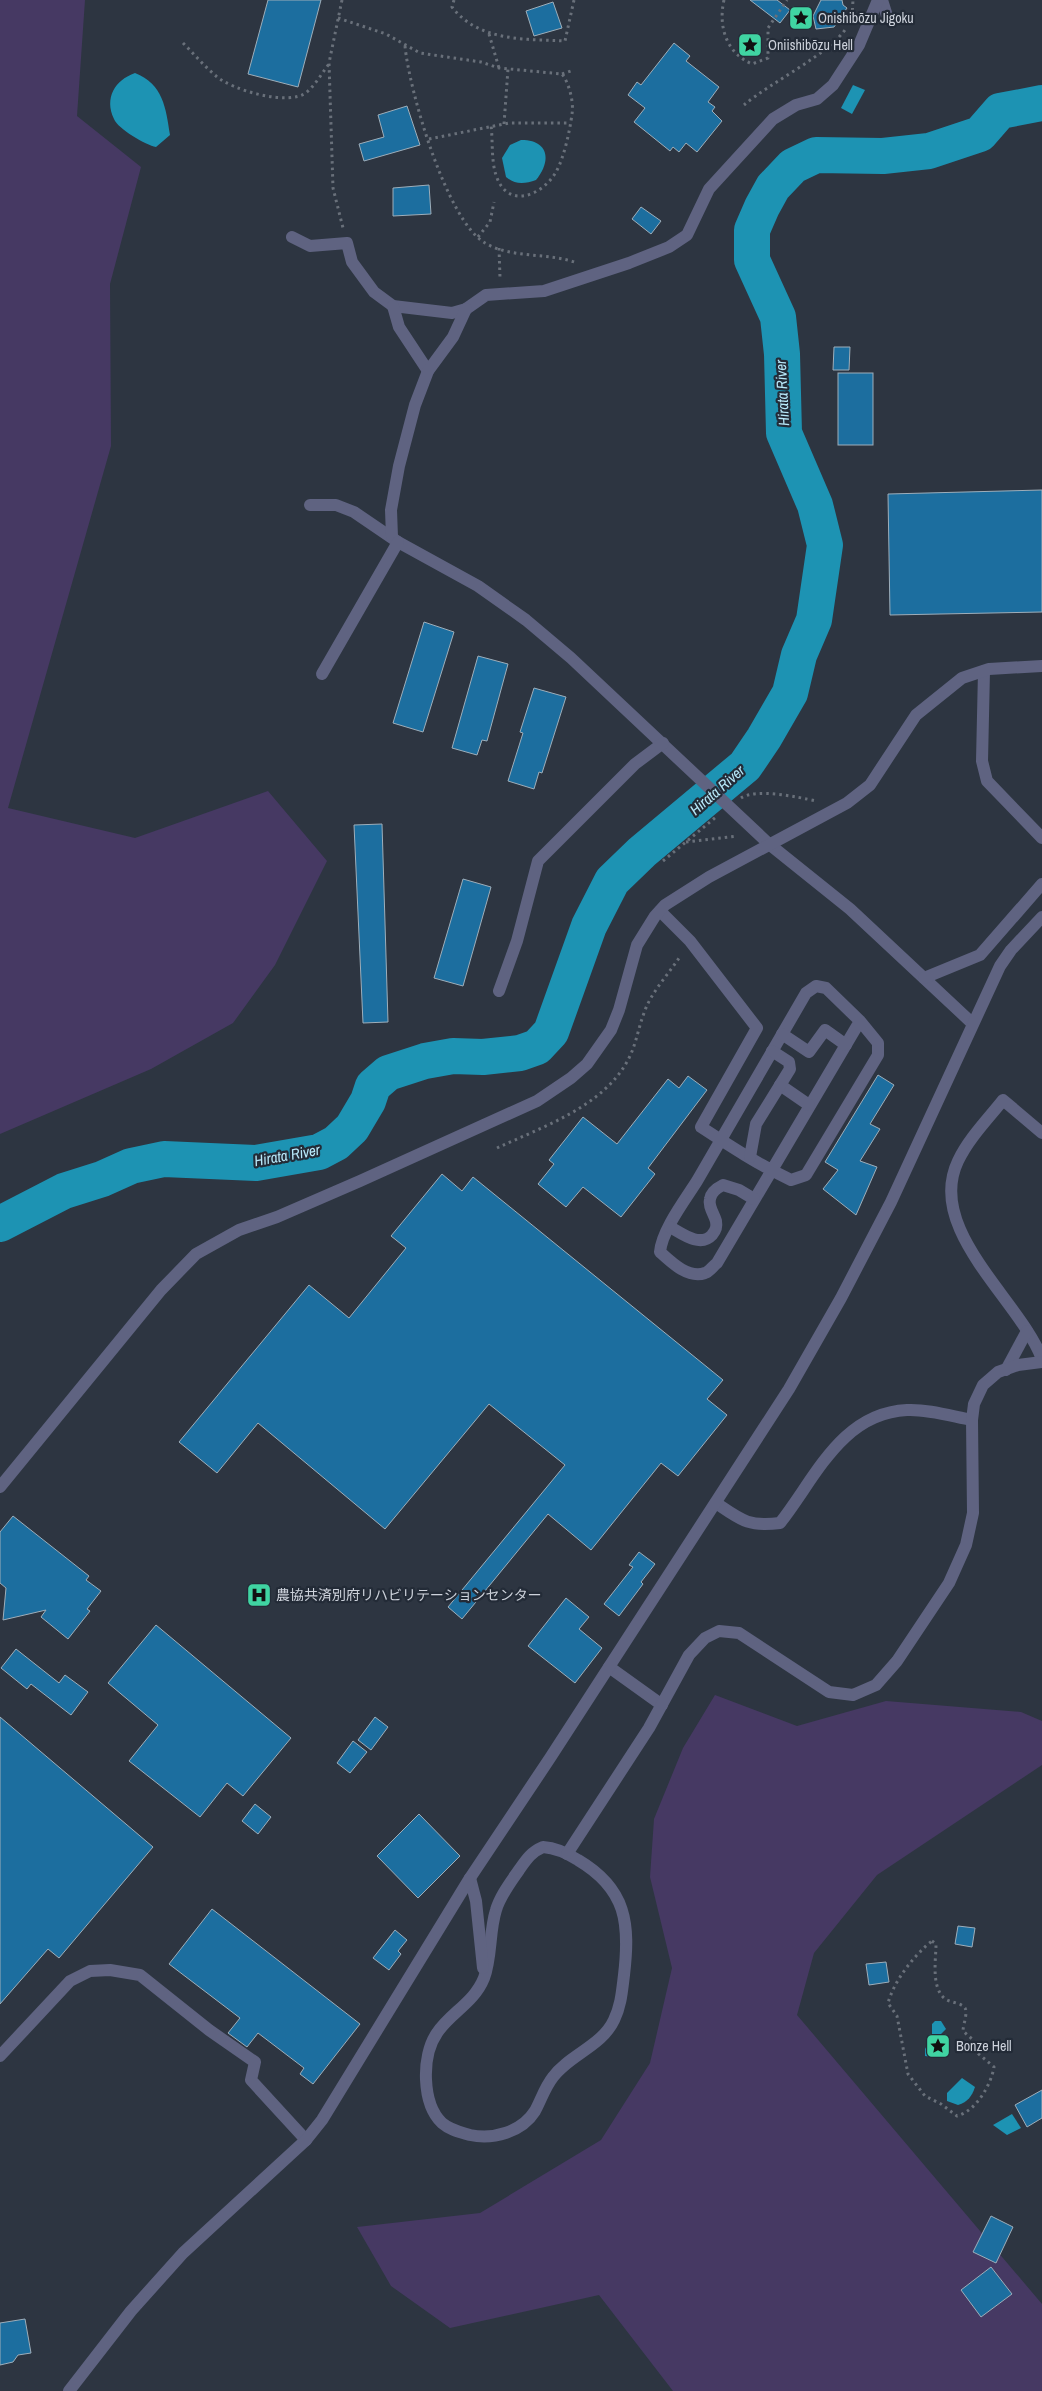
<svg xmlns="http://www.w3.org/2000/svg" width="1042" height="2391" font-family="'Archivo Narrow','Noto Sans JP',sans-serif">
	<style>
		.green { fill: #463963 }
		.water { fill: #1d93b3 }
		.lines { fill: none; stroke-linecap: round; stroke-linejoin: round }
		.river { stroke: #1d93b3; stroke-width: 36 }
		.building { fill: #1c6e9f; stroke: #9eaeba }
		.path { stroke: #69707a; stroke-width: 3; stroke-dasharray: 2.5 4; stroke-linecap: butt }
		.minor { stroke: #5f6381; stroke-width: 12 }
		.labels { text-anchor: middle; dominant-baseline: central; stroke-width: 4.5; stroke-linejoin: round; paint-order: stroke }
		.poi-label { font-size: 14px; fill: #cdd2db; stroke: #232b37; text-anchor: start }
		.water-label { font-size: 15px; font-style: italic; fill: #b7e8f9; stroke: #232b37 }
	</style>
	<rect width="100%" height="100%" fill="#2d3541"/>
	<!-- green -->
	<g class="green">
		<polygon points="0,0 85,0 77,116 141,167 110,284 111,446 8,808 135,838 268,791 327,861 275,965 233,1023 151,1069 0,1134"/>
		<polygon points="715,1695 797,1726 886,1701 1021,1712 1042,1721 1042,1765 877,1875 814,1953 797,2015 1042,2304 1042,2391 673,2391 599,2295 450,2328 391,2286 357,2227 480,2213 601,2140 650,2063 672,1968 650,1877 654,1819 683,1748"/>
	</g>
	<!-- water -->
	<g class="water">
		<path d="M135,73C163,84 166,108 170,135L156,147C146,145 118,129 114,119C104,98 115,80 135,73Z"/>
		<polygon points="853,85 865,90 852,114 841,108"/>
		<path d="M521,140C550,140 551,162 536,180C525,184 515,185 506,177L502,158L510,145Z"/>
		<polygon points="935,2021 941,2021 946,2029 933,2042 936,2054 932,2057 925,2056 925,2049 932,2036 932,2024"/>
		<path d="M962,2078L975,2087C972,2096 968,2102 958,2105L947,2101V2093Z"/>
		<polygon points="1012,2114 1021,2128 1007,2135 993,2125"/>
	</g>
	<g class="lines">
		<!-- river -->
		<polyline class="river" points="0,1224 64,1191 102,1179 131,1166 164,1159 256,1163 319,1152 336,1143 352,1128 368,1101 373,1086 388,1073 425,1061 453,1056 483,1057 520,1053 537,1047 551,1032 589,926 612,881 642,852 745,766 764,738 790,693 799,655 814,620 825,545 815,505 784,433 782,354 778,317 752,260 752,230 762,207 773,187 793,166 816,155 883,156 929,151 980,134 1000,111 1042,103"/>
	</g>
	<!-- building -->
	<g class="building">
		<polygon points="268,0 321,0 298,87 248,74"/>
		<polygon points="750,0 777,0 790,10 780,23"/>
		<polygon points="821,0 842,0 843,5 847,8 834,27 816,29 813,16"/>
		<polygon points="553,2 562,28 534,36 526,11"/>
		<polygon points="674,43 690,56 686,61 719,87 708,102 715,107 712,111 722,121 697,152 686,143 679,152 673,147 670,151 634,122 645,108 628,95 637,82 641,85"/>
		<polygon points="407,106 420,145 364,161 359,144 384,137 378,115"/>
		<polygon points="429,185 431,214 393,216 393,188"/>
		<polygon points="641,207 661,221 651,234 632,219"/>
		<polygon points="834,347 850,347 849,370 833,370"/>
		<rect x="838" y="373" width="35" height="72"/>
		<polygon points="1042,490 1042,612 890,615 888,494"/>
		<polygon points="424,622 454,632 423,732 393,723"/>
		<polygon points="478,656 508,664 487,741 482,740 477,755 452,748"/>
		<polygon points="534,688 566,697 542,773 539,772 534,789 508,781 523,733 520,732"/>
		<polygon points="382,824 388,1022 363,1023 354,825"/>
		<polygon points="463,879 491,887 463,986 434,978"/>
		<polygon points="878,1075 894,1085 870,1124 880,1129 860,1161 877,1167 856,1215 823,1189 838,1170 825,1162"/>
		<polygon points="688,1076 707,1090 648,1168 655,1174 621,1217 583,1187 566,1207 538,1184 554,1164 549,1160 583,1117 617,1144 668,1079 679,1088"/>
		<polygon points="442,1174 462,1191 473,1177 723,1380 707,1399 727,1415 678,1476 661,1463 591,1550 548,1514 462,1619 448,1607 565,1465 489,1404 385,1529 258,1423 217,1473 179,1442 309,1285 349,1318 406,1248 391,1236"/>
		<polygon points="13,1516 89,1576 86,1580 101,1591 87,1609 90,1611 68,1639 41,1617 46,1610 3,1620 6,1588 0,1583 0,1532"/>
		<polygon points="639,1552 655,1564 641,1582 643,1584 619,1616 604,1604 633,1567 629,1565"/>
		<polygon points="566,1598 589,1617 579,1629 602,1648 575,1683 528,1646"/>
		<polygon points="156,1625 291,1738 243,1796 227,1783 200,1817 129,1761 158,1725 108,1683"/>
		<polygon points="16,1649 59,1683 65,1675 88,1692 71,1715 31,1684 27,1689 1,1668"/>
		<polygon points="0,1717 153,1847 59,1958 48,1949 0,2004"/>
		<polygon points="375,1717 388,1727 371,1750 358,1740"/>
		<polygon points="353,1741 367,1752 350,1773 337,1763"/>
		<polygon points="255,1804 271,1817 258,1834 242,1821"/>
		<polygon points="419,1814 460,1856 418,1898 377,1856"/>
		<polygon points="212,1909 360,2024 313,2084 300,2074 304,2068 258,2033 247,2047 228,2033 240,2018 169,1964"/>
		<polygon points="958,1926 975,1928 972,1947 955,1944"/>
		<polygon points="395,1930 407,1940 398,1951 401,1954 389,1970 373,1958"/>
		<polygon points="886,1962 889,1982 869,1985 866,1964"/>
		<polygon points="1042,2090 1042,2118 1027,2127 1015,2105"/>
		<polygon points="991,2216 1013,2227 996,2263 973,2252"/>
		<polygon points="991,2267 1012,2294 981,2317 961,2290"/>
		<polygon points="25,2319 31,2353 18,2355 13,2362 0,2365 0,2323"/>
	</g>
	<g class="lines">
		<!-- path -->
		<g class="path">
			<polyline points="342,0 329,63 333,188 343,228"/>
			<path d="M454,0L452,7C479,42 526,39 565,41L574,0"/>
			<path d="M724,0C718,26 726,53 752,64L768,58V28L787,0"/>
			<polyline points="852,17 853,0"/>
			<path d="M338,18L386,34L420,53L481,62L499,68L562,74C569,83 574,102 572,114C570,130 564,158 556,172C542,196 507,210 496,175C491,160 493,141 491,125"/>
			<polyline points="489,34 499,68"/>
			<path d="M183,43C194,54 204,66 216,76C232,90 289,107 307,92C316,84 322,73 329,64"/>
			<path d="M405,46C409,89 446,220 485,243C512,259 548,252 577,263"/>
			<polyline points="562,74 574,70"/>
			<path d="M744,105C771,82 830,54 847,27"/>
			<polyline points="504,124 508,69"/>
			<polyline points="429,139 509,123 569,123"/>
			<polyline points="478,237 490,222 494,202"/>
			<polyline points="499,248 500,278"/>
			<path d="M741,798C756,788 798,797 816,801"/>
			<polyline points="686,842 737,836"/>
			<polyline points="663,861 716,817"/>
			<path d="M497,1148C542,1127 603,1107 628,1060C636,1045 638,1029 644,1013C651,992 669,974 681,955"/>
			<path d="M932,1941L936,1944C936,1959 931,1986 944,1998C950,2003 960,2002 965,2008C968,2013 963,2025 963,2031L972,2039L974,2050L994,2067C991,2085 976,2111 957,2116L941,2104L925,2096L908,2074L897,2016L888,2003C894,1981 914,1955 932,1941Z"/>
		</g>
		<!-- minor -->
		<g class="minor">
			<polyline points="882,0 888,19"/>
			<polyline points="292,237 310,246 347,243 352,262 374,292 393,306 452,313 466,309 486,295 544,291 629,263 669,247 687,235 709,189 773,119 796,105 817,99 833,85 859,45 878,0"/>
			<polyline points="393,306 399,327 428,371"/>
			<polyline points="310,505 336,505 354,512 398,542 478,586 526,620 571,658 769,844 850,909 972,1023"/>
			<polyline points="392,537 391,510 399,466 415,405 428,371 453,337 466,309"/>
			<polyline points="984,671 982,761 987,781 1042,838"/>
			<polyline points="322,674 398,542"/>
			<path d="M660,911L690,941L757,1028L701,1127C730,1146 759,1165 791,1180L806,1175L878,1055V1043L860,1021L826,988L816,986L806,993C770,1056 733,1118 697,1181C685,1200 662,1230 660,1252C671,1262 688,1279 705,1273C709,1272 713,1266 717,1263L860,1021"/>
			<polyline points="924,978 980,955 1042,884"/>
			<polyline points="499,991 517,941 538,861 635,764 663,743"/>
			<polyline points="782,1034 809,1052 825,1030 846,1045"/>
			<polyline points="780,1085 809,1105"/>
			<path d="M1042,1133L1003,1100C988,1119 969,1138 958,1161C925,1230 1020,1300 1042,1359"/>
			<polyline points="750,1157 756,1124 790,1069 789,1062 772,1051"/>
			<path d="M670,1227C681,1233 700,1248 712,1235C716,1230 717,1227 716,1221C714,1214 708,1206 710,1199C711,1192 717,1188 723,1185L739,1190L754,1199"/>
			<polyline points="1006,1370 1027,1331"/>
			<polyline points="0,1487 161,1290 196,1254 239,1230 277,1217 360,1181 537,1101 571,1078 587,1064 611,1030 619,1010 637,945 655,916 665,905 709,877 847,803 870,785 916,715 962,678 989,669 1042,666"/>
			<path d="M716,1503C741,1520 748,1527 780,1523C815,1479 841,1413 907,1410C928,1409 951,1416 972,1420"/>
			<polyline points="609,1667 662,1705"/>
			<path d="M543,1847C557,1848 567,1853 578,1860C627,1889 630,1924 624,1975C622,1991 621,2006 614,2020C602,2046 569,2055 553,2077C545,2087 541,2100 535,2111C522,2132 493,2140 470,2135C460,2132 450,2130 442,2123C422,2104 421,2056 437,2033C450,2013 474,2003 484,1978C492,1957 489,1932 496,1910C500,1896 510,1883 519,1870C526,1860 531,1852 543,1847Z"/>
			<polyline points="567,1854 649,1728 689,1655 705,1638 719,1631 739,1633 829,1692 853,1695 876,1685 897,1661 949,1583 966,1545 973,1513 972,1420 974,1404 983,1385 998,1372 1018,1365 1042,1362"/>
			<polyline points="470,1878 476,1901 483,1968"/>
			<polyline points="0,2056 70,1981 90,1971 110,1970 140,1975 209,2030 255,2062 251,2080 306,2140"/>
			<polyline points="69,2391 131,2311 183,2253 306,2140 322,2120 470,1878 550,1758 789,1389 841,1298 891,1202 1000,966 1011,950 1042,917"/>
		</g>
	</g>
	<!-- icons -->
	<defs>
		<symbol id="sight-square" viewBox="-11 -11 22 22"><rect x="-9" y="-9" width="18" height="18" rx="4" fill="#40d4a2" stroke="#232b37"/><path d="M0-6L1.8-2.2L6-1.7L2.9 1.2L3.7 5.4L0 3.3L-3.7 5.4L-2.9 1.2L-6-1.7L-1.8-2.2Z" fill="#111"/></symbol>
		<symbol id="hospital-square" viewBox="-11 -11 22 22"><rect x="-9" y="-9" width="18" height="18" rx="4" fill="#40d4a2" stroke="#232b37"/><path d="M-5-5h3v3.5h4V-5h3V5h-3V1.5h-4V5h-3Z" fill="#111"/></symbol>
	</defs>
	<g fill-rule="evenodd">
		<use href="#sight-square" x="787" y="4" width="28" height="28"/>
		<use href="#sight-square" x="736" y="31" width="28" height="28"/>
		<use href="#hospital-square" x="245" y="1581" width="28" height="28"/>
		<use href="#sight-square" x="924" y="2032" width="28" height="28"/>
	</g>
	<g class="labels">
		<!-- poi labels -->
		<g class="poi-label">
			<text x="818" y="18">Onishibōzu Jigoku</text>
			<text x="768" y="45">Oniishibōzu Hell</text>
			<text x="276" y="1595">農協共済別府リハビリテーションセンター</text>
			<text x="956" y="2046">Bonze Hell</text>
		</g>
		<!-- water labels -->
		<g class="water-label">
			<text transform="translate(782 393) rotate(-93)">Hirata River</text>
			<text transform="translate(717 790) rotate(-41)">Hirata River</text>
			<text transform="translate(287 1155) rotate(-10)">Hirata River</text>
		</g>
	</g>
</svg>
